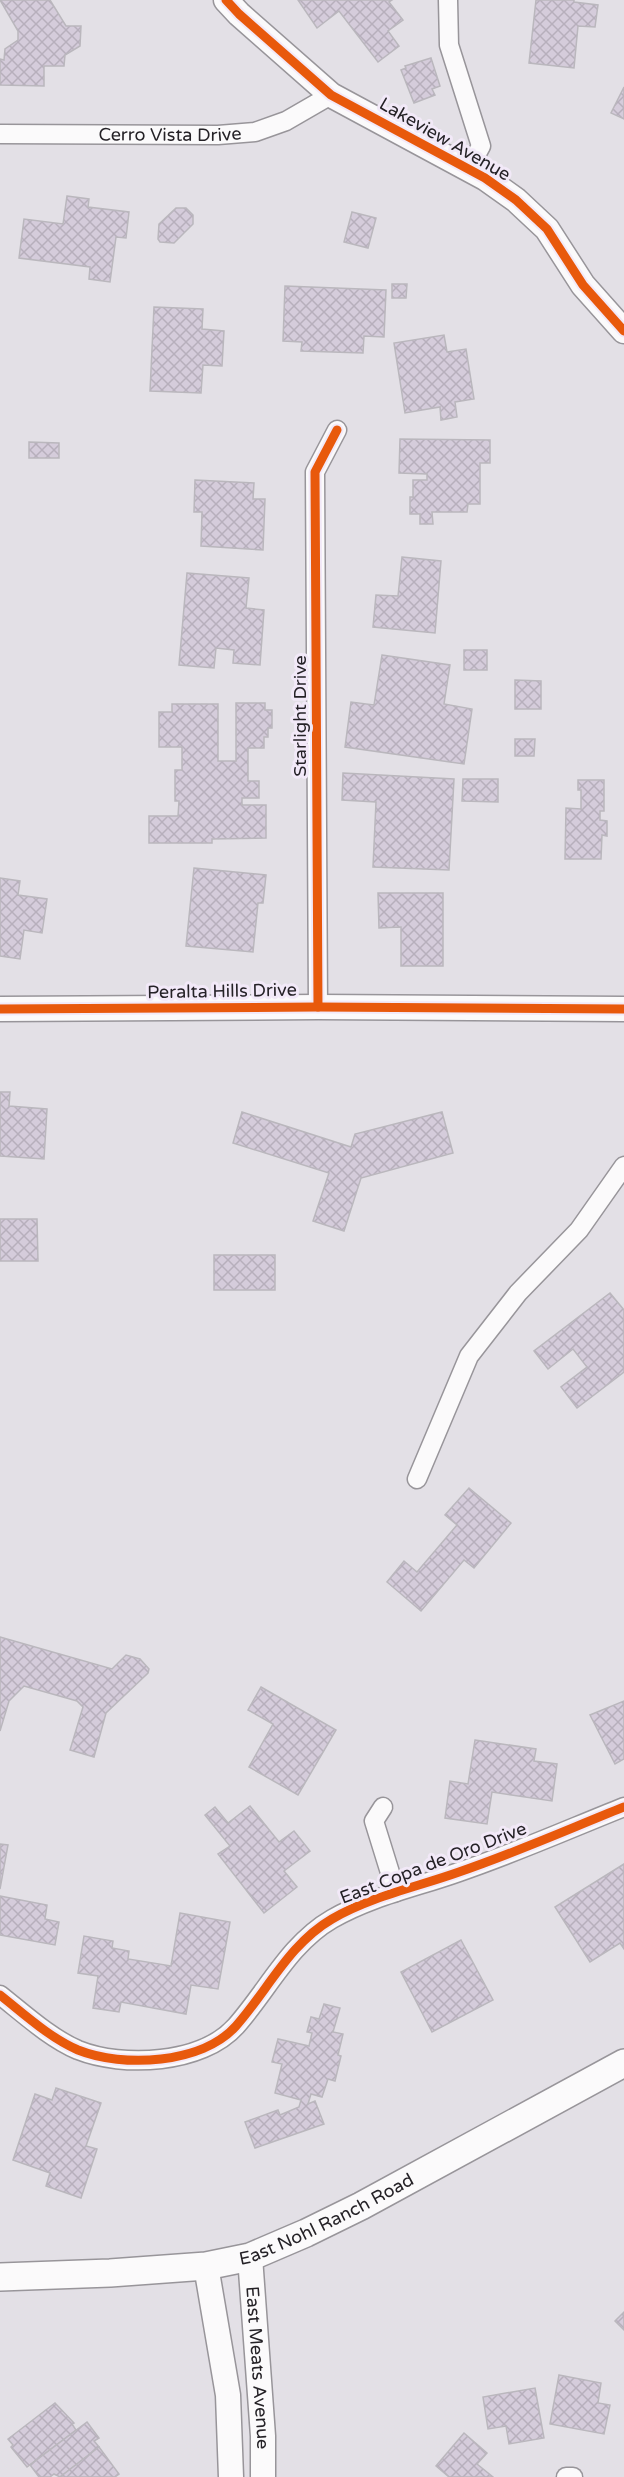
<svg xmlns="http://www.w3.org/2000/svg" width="624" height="2477" font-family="'Varela Round',sans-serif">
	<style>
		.building { fill: url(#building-cross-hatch); stroke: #bab7bd; stroke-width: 1.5 }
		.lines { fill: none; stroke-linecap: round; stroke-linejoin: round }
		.minor-casing { stroke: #98959a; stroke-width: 21 }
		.tertiary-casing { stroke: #98959a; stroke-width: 27 }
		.secondary-casing { stroke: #98959a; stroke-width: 30 }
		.minor { stroke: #fbfafb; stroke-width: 18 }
		.tertiary { stroke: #fbfafb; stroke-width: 24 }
		.secondary { stroke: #fbfafb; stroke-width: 27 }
		.cycleway-casing { stroke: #f2e9f8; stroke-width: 13 }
		.cycleway { stroke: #e8590c; stroke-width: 9 }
		.labels { text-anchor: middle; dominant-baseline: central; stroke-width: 6; stroke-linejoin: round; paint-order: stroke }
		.street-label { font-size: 18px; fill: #252227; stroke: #f2e9f8 }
	</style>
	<defs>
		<pattern id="building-cross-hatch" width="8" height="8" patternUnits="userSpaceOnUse" patternTransform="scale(1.5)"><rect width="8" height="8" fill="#d5ccdb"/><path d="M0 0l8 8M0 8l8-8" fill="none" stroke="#b7afbc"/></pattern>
	</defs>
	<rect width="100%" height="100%" fill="#e3e0e6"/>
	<!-- building -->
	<g class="building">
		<polygon points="0,0 50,0 66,26 81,26 80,46 65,55 64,66 44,66 44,86 0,85 0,59 4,60 5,49 18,40 18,31"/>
		<polygon points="298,0 392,0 389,2 403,20 388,31 399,46 378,62 339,11 317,28"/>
		<polygon points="536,0 574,0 574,2 598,5 595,27 578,26 574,68 529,63"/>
		<polygon points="431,58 440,86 432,89 435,95 414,103 401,70 406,68 405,66"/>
		<polygon points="624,87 624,119 611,113"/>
		<polygon points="67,196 89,199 88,207 129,212 126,238 116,237 110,282 89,279 90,267 19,258 24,219 63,224"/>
		<polygon points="176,208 186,208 193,215 193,224 174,243 160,242 158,239 159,224"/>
		<polygon points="352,212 376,218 368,248 344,242"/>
		<polygon points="392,284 407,284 406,298 392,298"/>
		<polygon points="285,286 386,290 384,337 364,336 363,353 301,351 302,342 283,341"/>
		<polygon points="154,307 203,309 202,329 224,331 222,366 203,365 201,393 150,391"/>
		<polygon points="444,335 447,352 466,349 474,399 455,402 457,417 441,420 440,407 405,413 394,343"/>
		<polygon points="400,439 490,440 490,463 480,463 480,504 468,504 467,512 432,512 433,524 420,524 420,514 410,514 410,497 413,497 413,480 427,480 427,474 399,473"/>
		<polygon points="29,442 59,443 59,458 29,458"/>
		<polygon points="195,480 254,483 253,499 265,499 263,550 201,546 202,512 194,512"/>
		<polygon points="402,557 441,561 435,633 373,627 376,595 398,596"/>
		<polygon points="187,573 249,578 246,608 264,610 260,665 233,663 234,650 216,648 214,668 179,665"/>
		<rect x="464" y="650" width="23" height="20"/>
		<polygon points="382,655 450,665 444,704 472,709 464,764 345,747 351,702 374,705"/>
		<polygon points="515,680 541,681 541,709 515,709"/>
		<polygon points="236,703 265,703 265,710 272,710 272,728 268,728 268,737 264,737 264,748 248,748 248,781 259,781 259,798 242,798 242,805 266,805 266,838 212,839 212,843 149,843 149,816 178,816 179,801 175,801 175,770 182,770 182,747 159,747 159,712 172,712 172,704 218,704 218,761 236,761"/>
		<polygon points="515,739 535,739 534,756 515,756"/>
		<polygon points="343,773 454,779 449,870 373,867 376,802 342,800"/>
		<polygon points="463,779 498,779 498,802 462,801"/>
		<polygon points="578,780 604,780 604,811 600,811 600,820 607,821 607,836 602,835 601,859 565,859 566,808 581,809 581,790 578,790"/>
		<polygon points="194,868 266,875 263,903 258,903 253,952 186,946"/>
		<polygon points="0,878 20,881 18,895 47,899 42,933 24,930 20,959 0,956"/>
		<polygon points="378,893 443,893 443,966 401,966 401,927 379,928"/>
		<polygon points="0,1092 10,1092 9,1106 47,1109 44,1159 0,1156"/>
		<polygon points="242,1112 351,1147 355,1134 442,1112 453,1153 361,1178 344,1231 313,1221 329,1173 233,1143"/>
		<polygon points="0,1219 37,1219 38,1261 0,1261"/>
		<rect x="214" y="1255" width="61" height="35"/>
		<polygon points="610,1293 624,1310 624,1372 577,1408 561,1387 587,1367 573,1349 548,1369 534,1351"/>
		<polygon points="469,1488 511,1523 474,1568 464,1560 421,1611 387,1582 404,1561 417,1572 457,1525 445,1515"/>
		<polygon points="0,1637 112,1669 126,1655 140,1659 149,1669 148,1673 106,1713 94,1757 70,1750 83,1707 77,1701 24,1686 9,1701 0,1731"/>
		<polygon points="261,1687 336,1730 298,1795 249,1767 273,1724 248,1710"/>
		<polygon points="624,1701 624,1759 615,1764 590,1715"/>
		<polygon points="475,1740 536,1749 534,1761 557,1764 552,1801 492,1792 487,1824 445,1818 450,1781 468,1784"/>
		<polygon points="250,1806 279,1842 294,1831 310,1851 284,1871 297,1887 264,1913 218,1854 230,1846 205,1815 215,1807 228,1823"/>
		<polygon points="0,1844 8,1845 0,1889"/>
		<polygon points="624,1864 624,1949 620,1943 590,1962 555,1907"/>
		<polygon points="0,1896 47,1905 45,1919 59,1922 55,1945 0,1935"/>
		<polygon points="180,1913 230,1922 218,1989 191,1985 186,2014 121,2002 119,2012 93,2008 98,1976 78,1973 84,1936 113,1941 112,1948 129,1951 128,1959 171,1966"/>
		<polygon points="461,1940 493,2000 432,2032 401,1972"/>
		<polygon points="324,2004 340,2008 333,2032 343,2034 338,2055 341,2056 335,2081 328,2079 322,2097 311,2094 308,2104 315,2101 324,2124 255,2148 245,2122 278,2110 280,2115 299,2107 301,2100 275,2093 282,2064 272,2062 278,2039 309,2046 312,2033 307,2032 311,2017 319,2019"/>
		<polygon points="56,2088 101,2103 86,2146 97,2149 81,2198 46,2186 50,2173 13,2160 35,2094 52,2100"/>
		<polygon points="624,2312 624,2330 615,2321"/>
		<polygon points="559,2375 601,2383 598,2403 610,2405 604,2434 550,2424"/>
		<polygon points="535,2388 544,2438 509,2444 506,2426 488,2429 483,2397"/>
		<polygon points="55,2403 74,2423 72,2424 76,2430 27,2467 11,2447 13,2445 8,2439"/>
		<polygon points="87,2422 99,2438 94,2441 99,2447 60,2477 54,2474 50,2477 39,2477 30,2465"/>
		<polygon points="464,2433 487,2453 477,2464 493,2477 449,2477 436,2466"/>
		<polygon points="99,2447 119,2474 115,2477 60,2477"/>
	</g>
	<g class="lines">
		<defs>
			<g id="minor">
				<polyline points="448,0 449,45 481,146 475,157 485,178"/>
				<path id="s1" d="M0,134L218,135L255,132L286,121L331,95"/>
				<polyline points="318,1007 315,472 337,430"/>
				<polyline points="417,1479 469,1356 518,1293 579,1230 624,1166"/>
				<polyline points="383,1807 374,1821 396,1892"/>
				<path d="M0,1995C24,2014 50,2038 78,2050C123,2068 202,2064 236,2026C268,1990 289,1944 332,1919C372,1896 417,1887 459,1872C515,1853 569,1829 624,1807"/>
				<polyline points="566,2477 573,2477"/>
			</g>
			<g id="tertiary">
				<polyline points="226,0 239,14 331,95 485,178 516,200 547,229 583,285 624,331"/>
				<polyline points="0,1009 318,1007 624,1009"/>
				<path id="s2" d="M250,2257L263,2436V2477"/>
				<polyline points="206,2266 228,2395 231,2477"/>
			</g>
			<g id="secondary">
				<path id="s3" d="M0,2277L110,2273L206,2266L250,2257L306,2233L361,2206L624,2063"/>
			</g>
		</defs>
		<!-- minor casing -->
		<use href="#minor" class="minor-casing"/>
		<!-- tertiary casing -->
		<use href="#tertiary" class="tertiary-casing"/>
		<!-- secondary casing -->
		<use href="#secondary" class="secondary-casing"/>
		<!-- minor -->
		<use href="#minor" class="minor"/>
		<!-- tertiary -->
		<use href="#tertiary" class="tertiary"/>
		<!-- secondary -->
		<use href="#secondary" class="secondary"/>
		<defs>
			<g id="cycleway">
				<polyline points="226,0 239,14 331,95 485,178 516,200 547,229 583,285 624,331"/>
				<polyline points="318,1007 315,472 337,430"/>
				<polyline points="0,1009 318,1007 624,1009"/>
				<path d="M0,1995C24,2014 50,2038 78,2050C123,2068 202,2064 236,2026C268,1990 289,1944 332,1919C372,1896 417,1887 459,1872C515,1853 569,1829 624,1807"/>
			</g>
		</defs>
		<!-- cycleway casing -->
		<use href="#cycleway" class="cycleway-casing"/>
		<!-- cycleway -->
		<use href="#cycleway" class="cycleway"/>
	</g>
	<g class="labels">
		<!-- street labels -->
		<g class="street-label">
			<text stroke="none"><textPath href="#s1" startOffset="170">Cerro Vista Drive</textPath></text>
			<text transform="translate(445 139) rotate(30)">Lakeview Avenue</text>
			<text transform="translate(300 716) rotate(-90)">Starlight Drive</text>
			<text transform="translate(222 991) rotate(-1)">Peralta Hills Drive</text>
			<text transform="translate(433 1863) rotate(-21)">East Copa de Oro Drive</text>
			<text stroke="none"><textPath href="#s3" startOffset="336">East Nohl Ranch Road</textPath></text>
			<text stroke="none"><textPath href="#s2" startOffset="111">East Meats Avenue</textPath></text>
		</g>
	</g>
</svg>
